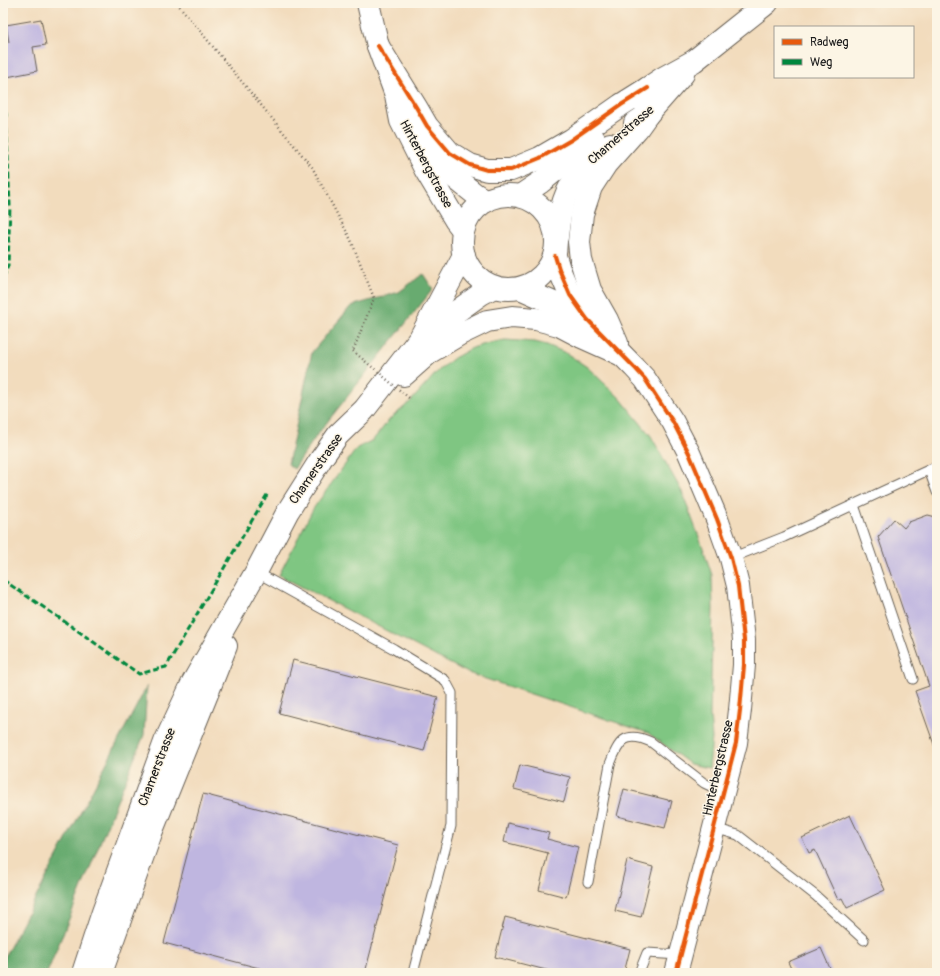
<svg xmlns="http://www.w3.org/2000/svg" width="940" height="976" font-family="Pangolin,sans-serif">
	<style>
		.green { fill: #7fc682; stroke: #4e714f }
		.forest { fill: #67ab70; stroke: #426446 }
		.building { fill: #bfb6e0 }
		.lines { fill: none; stroke-linecap: round; stroke-linejoin: round }
		.lane-casing { stroke: #675f54; stroke-width: 11 }
		.secondary-casing { stroke: #675f54; stroke-width: 24 }
		.highway-casing { stroke: #675f54; stroke-width: 24 }
		.path { stroke: #675f54; stroke-width: 2.5; stroke-dasharray: 1 3; stroke-linecap: butt }
		.lane { stroke: #fff; stroke-width: 9 }
		.secondary { stroke: #fff; stroke-width: 22 }
		.highway { stroke: #fff; stroke-width: 22 }
		.path-bridge { stroke: #675f54; stroke-width: 2.5; stroke-dasharray: 1 3; stroke-linecap: butt }
		.quiet { stroke: #00873e; stroke-width: 3; stroke-dasharray: 6 3; stroke-linecap: butt }
		.cycleway-casing { stroke: #fcf5e5; stroke-width: 6 }
		.cycleway { stroke: #e8590c; stroke-width: 4 }
		.labels { text-anchor: middle; dominant-baseline: central; stroke-width: 3; stroke-linejoin: round; paint-order: stroke }
		.street-label { font-size: 13px; fill: #1c1c1c; stroke: #fcf5e5 }
	</style>
	<rect width="100%" height="100%" fill="#fcf5e5"/>
	<filter id="ink" filterUnits="userSpaceOnUse"><feTurbulence type="fractalNoise" baseFrequency=".025" numOctaves="2"/><feDisplacementMap in="SourceGraphic" scale="8" xChannelSelector="R" yChannelSelector="G"/><feConvolveMatrix kernelMatrix="1 2 1 2 8 2 1 2 1" color-interpolation-filters="sRGB"/></filter>
	<filter id="wash" filterUnits="userSpaceOnUse"><feTurbulence type="fractalNoise" baseFrequency=".012" numOctaves="4" result="noise"/><feDisplacementMap in="SourceGraphic" scale="16" xChannelSelector="R" yChannelSelector="G"/><feGaussianBlur stdDeviation="0.9" result="paint"/><feColorMatrix in="noise" values="0 0 0 0 0 0 0 0 0 0 0 0 0 0 0 0 0 1.4 0 .05"/><feComposite in="paint" operator="in"/></filter>
	<g filter="url(#wash)">
		<rect width="100%" height="100%" fill="#f2dcbd"/>
		<!-- green -->
		<polygon class="green" points="505,340 535,342 547,345 566,353 587,367 620,398 651,436 682,492 702,545 712,575 713,608 710,715 712,738 709,768 690,764 648,733 468,673 279,575 313,509 357,448 373,440 390,419 410,402 438,371 454,358 472,348 489,343"/>
		<!-- forest -->
		<g class="forest">
			<polygon points="423,274 433,289 317,435 294,469 288,464 312,352 351,306 399,292"/>
			<polygon points="147,686 144,735 47,973 3,973 3,960"/>
		</g>
		<g id="blocks">
			<!-- building -->
			<g class="building">
				<polygon points="41,19 46,45 33,47 37,71 7,77 3,55 3,43 9,42 6,25"/>
				<polygon points="928,515 936,517 937,519 937,753 915,691 929,686 878,537 894,519 904,528 909,522"/>
				<polygon points="293,660 438,697 424,751 279,713"/>
				<polygon points="520,765 570,777 564,802 514,789"/>
				<polygon points="624,789 672,801 665,828 617,816"/>
				<polygon points="203,794 398,845 365,973 278,973 164,943"/>
				<polygon points="850,815 885,890 847,908 842,898 838,900 815,850 809,853 802,838"/>
				<polygon points="508,823 549,833 547,839 578,847 566,897 539,890 548,853 504,842"/>
				<polygon points="627,860 653,867 641,917 615,911"/>
				<polygon points="505,917 630,949 624,973 558,973 495,957"/>
				<polygon points="821,948 832,973 793,973 788,962"/>
			</g>
		</g>
	</g>
	<g filter="url(#ink)">
		<use href="#blocks" fill-opacity="0" stroke="#675f54" stroke-width="1"/>
		<g class="lines">
			<defs>
				<g id="lane">
					<polyline points="929,470 937,492"/>
					<polyline points="854,505 913,679"/>
					<polyline points="731,558 784,537 937,466"/>
					<polyline points="256,572 394,649 445,680 452,693 451,826 413,973"/>
					<polyline points="714,828 738,835 816,896 864,940"/>
					<path d="M588,882L610,764C619,741 625,730 651,742L704,783L723,792"/>
					<polyline points="639,973 647,953 680,955"/>
				</g>
				<g id="secondary">
					<polyline points="368,3 373,25 378,46 396,95 401,121 425,169 456,221 463,230"/>
					<polyline points="378,46 416,107 427,126 450,153 470,165 487,170 511,170 540,158 571,140 621,105 648,88"/>
					<polyline points="639,99 648,88 663,78 694,61 767,3"/>
					<polyline points="635,123 647,115 683,74"/>
					<polyline points="424,145 440,166 475,194 486,201"/>
					<circle cx="509" cy="242" r="47"/>
					<polyline points="520,196 541,182 594,139"/>
					<path d="M557,237C559,218 562,198 573,182C583,167 597,155 610,144"/>
					<polyline points="555,256 559,269 570,295 587,319 634,367 645,379 673,422 689,453 717,519 731,558 738,586 744,640 744,665 740,710 736,743 714,828 676,973"/>
					<polyline points="520,288 556,304 584,318"/>
					<polyline points="617,343 607,320 590,290 581,260 579,242 582,214 591,187 606,164 637,129 647,115"/>
				</g>
				<g id="highway">
					<polyline points="424,335 481,294 494,287"/>
					<polyline points="404,375 430,352 460,334 487,321 512,317 536,319 559,325 582,337 622,355"/>
					<polyline points="83,973 103,912 165,742 193,682 256,572 288,511 321,459 338,435 364,410 420,338 464,255"/>
					<polyline points="101,973 151,833 207,694 226,646"/>
				</g>
			</defs>
			<!-- lane casing -->
			<use href="#lane" class="lane-casing"/>
			<!-- secondary casing -->
			<use href="#secondary" class="secondary-casing"/>
			<!-- highway casing -->
			<use href="#highway" class="highway-casing"/>
			<!-- path -->
			<polyline class="path" points="177,3 312,167 351,240 374,298 353,351"/>
			<!-- lane -->
			<use href="#lane" class="lane"/>
			<!-- secondary -->
			<use href="#secondary" class="secondary"/>
			<!-- highway -->
			<use href="#highway" class="highway"/>
			<!-- path-bridge -->
			<polyline class="path-bridge" points="353,351 409,398"/>
			<!-- quiet -->
			<g class="quiet">
				<polyline points="3,102 6,114 10,205 8,266 3,279"/>
				<polyline points="3,580 61,619 139,674 166,667 268,493"/>
			</g>
			<defs>
				<g id="cycleway">
					<polyline points="378,46 416,107 427,126 450,153 470,165 487,170 511,170 540,158 571,140 621,105 648,88"/>
					<polyline points="555,256 559,269 570,295 587,319 634,367 645,379 673,422 689,453 717,519 731,558 738,586 744,640 744,665 740,710 736,743 714,828 676,973"/>
				</g>
			</defs>
			<!-- cycleway casing -->
			<use href="#cycleway" class="cycleway-casing"/>
			<!-- cycleway -->
			<use href="#cycleway" class="cycleway"/>
		</g>
	</g>
	<g class="labels">
		<!-- street labels -->
		<g class="street-label">
			<text transform="translate(621 135) rotate(-41)">Chamerstrasse</text>
			<text transform="translate(426 164) rotate(62)">Hinterbergstrasse</text>
			<text transform="translate(316 469) rotate(-55)">Chamerstrasse</text>
			<text transform="translate(157 767) rotate(-69)">Chamerstrasse</text>
			<text transform="translate(718 768) rotate(-77)">Hinterbergstrasse</text>
		</g>
	</g>
	<!-- margin -->
	<rect width="940" height="976" fill="none" stroke="#fcf5e5" stroke-width="16"/>
	<!-- legend -->
	<rect x="774" y="26" width="140" height="52" fill="#fcf5e5" stroke="#a29e95"/>
	<rect x="782" y="39" width="20" height="6" fill="#e8590c" stroke="#a29e95"/>
	<text x="810" y="46" font-size="12" fill="#1c1c1c">Radweg</text>
	<rect x="782" y="59" width="20" height="6" fill="#00873e" stroke="#a29e95"/>
	<text x="810" y="66" font-size="12" fill="#1c1c1c">Weg</text>
</svg>
